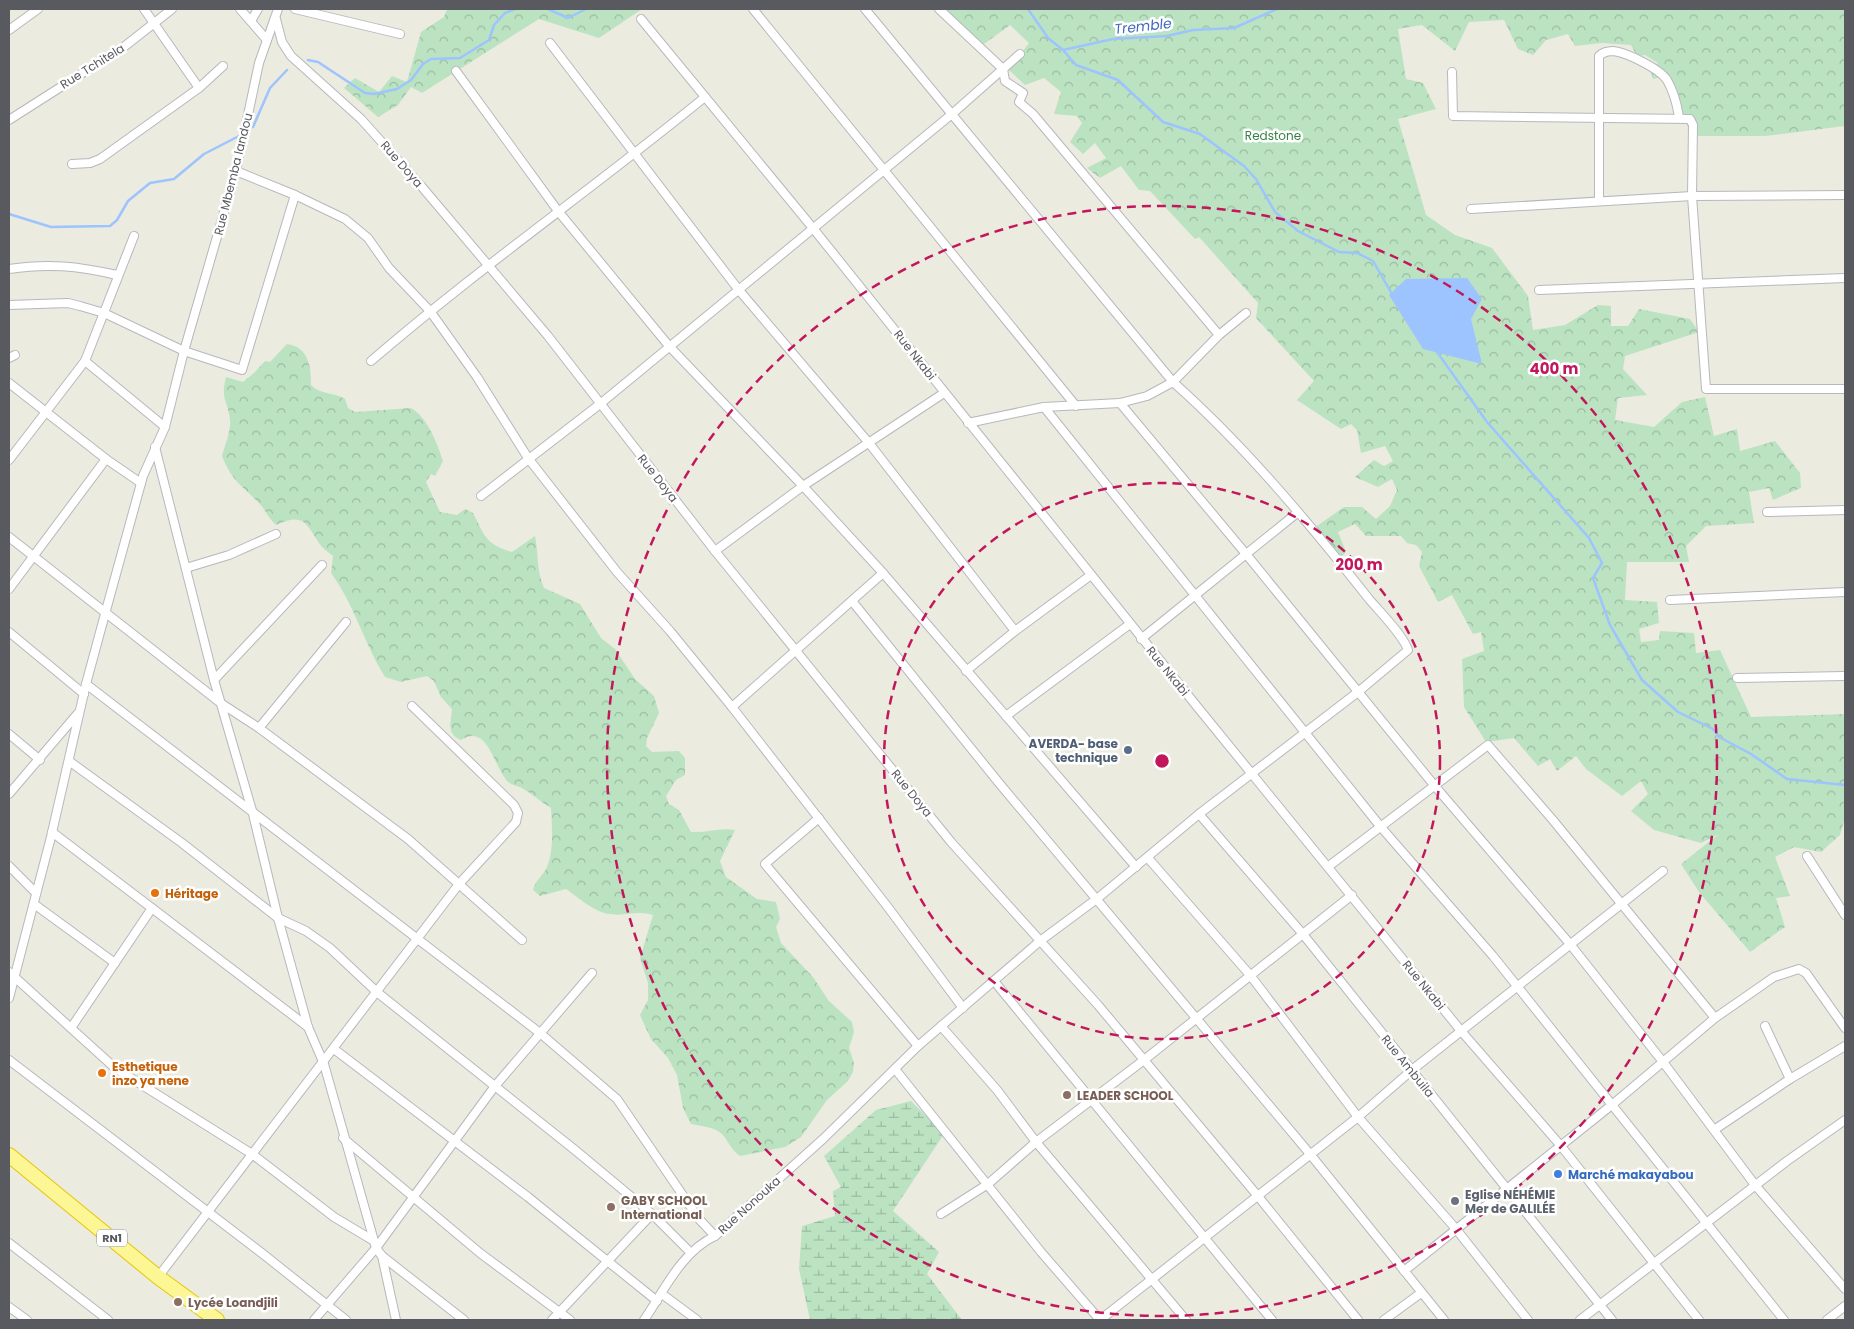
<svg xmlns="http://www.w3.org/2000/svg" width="1854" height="1329" font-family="Poppins,sans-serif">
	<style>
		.forest { fill: url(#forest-crowns) }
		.wetland { fill: url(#wetland-marsh) }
		.water { fill: #9dc4fe }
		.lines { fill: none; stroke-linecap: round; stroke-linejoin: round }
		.stream { stroke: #9dc4fe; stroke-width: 2.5 }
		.minor-casing { stroke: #b7b8be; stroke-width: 10 }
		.trunk-casing { stroke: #e7c503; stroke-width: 16 }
		.minor { stroke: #fff; stroke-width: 8 }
		.trunk { stroke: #fcf794; stroke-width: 14 }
		.ring { fill: none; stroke: #c2185b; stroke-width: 2.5; stroke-dasharray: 9 6 }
		.service-dot { fill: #5c6f8a; stroke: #fff; stroke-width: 2 }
		.food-dot { fill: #e8710a; stroke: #fff; stroke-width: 2 }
		.education-dot { fill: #8d6e63; stroke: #fff; stroke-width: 2 }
		.shop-dot { fill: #3f7fe0; stroke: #fff; stroke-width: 2 }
		.worship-dot { fill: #6b7280; stroke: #fff; stroke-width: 2 }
		.labels { text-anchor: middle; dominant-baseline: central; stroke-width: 5; stroke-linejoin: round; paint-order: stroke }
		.shield { fill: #fff; stroke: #8a8c90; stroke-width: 1 }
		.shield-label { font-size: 11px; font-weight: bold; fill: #585a60 }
		.street-label { font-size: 12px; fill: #585a60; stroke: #fff }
		.park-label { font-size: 12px; fill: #358245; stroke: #fff }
		.service-label { font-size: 12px; font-weight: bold; fill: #4e5e75; stroke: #fff; text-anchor: end }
		.food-label { font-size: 12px; font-weight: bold; fill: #c56008; stroke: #fff; text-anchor: start }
		.education-label { font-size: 12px; font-weight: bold; fill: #785e54; stroke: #fff; text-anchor: start }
		.shop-label { font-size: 12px; font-weight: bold; fill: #366cbe; stroke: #fff; text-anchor: start }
		.worship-label { font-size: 12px; font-weight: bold; fill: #5b616d; stroke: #fff; text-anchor: start }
		.water-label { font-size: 14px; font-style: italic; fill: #416ac0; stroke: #fff }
		.centre { fill: #c2185b; stroke: #fff; stroke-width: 2.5 }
		.ring-label { font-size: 15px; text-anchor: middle; font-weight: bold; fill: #c2185b; stroke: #fff; stroke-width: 5; stroke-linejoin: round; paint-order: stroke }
	</style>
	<defs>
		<pattern id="forest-crowns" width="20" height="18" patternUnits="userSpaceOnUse" patternTransform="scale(1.25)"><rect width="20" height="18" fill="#bbe3c2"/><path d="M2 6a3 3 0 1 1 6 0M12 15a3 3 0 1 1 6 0" fill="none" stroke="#9bbba1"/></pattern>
		<pattern id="wetland-marsh" width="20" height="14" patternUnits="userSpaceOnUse" patternTransform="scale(1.25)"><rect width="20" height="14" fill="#bbe3c2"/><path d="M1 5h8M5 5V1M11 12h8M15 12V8" fill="none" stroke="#9bbba1"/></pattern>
	</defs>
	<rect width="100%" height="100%" fill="#ebebdf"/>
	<!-- forest -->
	<g class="forest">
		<polygon points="447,9 642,9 599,38 539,19 422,93 411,87 398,105 378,117 344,88 355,78 379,92 392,76 407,82 421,32 444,17"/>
		<polygon points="943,9 1845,9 1845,126 1765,136 1691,136 1669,75 1653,79 1649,68 1658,63 1645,55 1637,56 1631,45 1602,43 1575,46 1568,34 1546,40 1533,55 1518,49 1504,20 1469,22 1455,51 1422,25 1398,29 1406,79 1423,83 1436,109 1398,119 1426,215 1455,235 1492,248 1528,296 1533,330 1565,325 1598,305 1611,306 1611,326 1628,326 1639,309 1690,319 1699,332 1625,356 1623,369 1647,395 1618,398 1615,420 1654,427 1682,402 1705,397 1714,436 1737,429 1740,451 1775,441 1800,473 1801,488 1773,500 1769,488 1749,492 1754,523 1706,526 1686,546 1689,562 1627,562 1625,600 1657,602 1659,623 1639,629 1641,642 1659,640 1660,631 1694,633 1696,653 1720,650 1751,717 1845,714 1845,818 1840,835 1821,852 1794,847 1775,857 1790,896 1776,898 1785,927 1750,952 1699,892 1681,864 1719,834 1701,843 1654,830 1631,811 1648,794 1641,781 1622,796 1586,769 1576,756 1557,771 1550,759 1538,766 1514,738 1486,742 1464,707 1462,659 1484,651 1481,632 1473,634 1452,595 1438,602 1419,566 1422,552 1416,545 1407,543 1401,536 1366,536 1355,524 1338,532 1346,552 1337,560 1319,537 1317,526 1344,507 1362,507 1376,519 1390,506 1397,490 1392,479 1378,487 1355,477 1374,460 1384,466 1393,461 1385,446 1361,453 1357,430 1351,424 1341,429 1297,400 1314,381 1256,318 1258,303 1199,237 1195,239 1150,191 1139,190 1121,166 1100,178 1087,168 1106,158 1095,143 1083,154 1070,142 1082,123 1077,116 1054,114 1061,92 1044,78 1025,85 1009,70 1029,43 1010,25 980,47"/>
		<path d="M287,344C309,347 311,367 311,385C321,395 334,392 345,399L348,408L355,412L411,408C428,418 437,443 443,461L435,476L431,474L426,482L440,512L457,515L465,509L473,513C485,536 485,544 512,552L535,536C539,556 536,569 544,588L580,604L601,638L615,649L635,679L654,696L659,713L647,738L646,746L652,752L679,751L685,758V775L676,780L666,796L669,804L679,810L691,832C706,833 722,827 735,830L720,861L726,877L757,899L776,902L780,919L776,927L781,943L813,977L829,1001L852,1022L854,1032L849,1048L854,1063L853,1072L848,1081L827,1100L801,1137L785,1147L740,1156C731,1150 729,1142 722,1134C715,1127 701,1126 691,1124L683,1108L677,1075L668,1058L651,1039L640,1015L648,1000V983L640,958L653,915C638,910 625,916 610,914C595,913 578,897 566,889L540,896L533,890C535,880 543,876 547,867C554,850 552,827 551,808C541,802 532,794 522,788C518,786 512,785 508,782C494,768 488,722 461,740C446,734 451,723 452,709L441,697L434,681L427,676L401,682L385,677C364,643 354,604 331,573L333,556C328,552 322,548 319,543C305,521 303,513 276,525C269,519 266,511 260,504C241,484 233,483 222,456C225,444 231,432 230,420C228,400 220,400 226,377L243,382L254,373L265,361L270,362Z"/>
	</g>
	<!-- wetland -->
	<polygon class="wetland" points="911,1101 944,1134 893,1211 939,1252 927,1274 962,1320 810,1320 799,1269 802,1226 835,1216 833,1191 841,1187 824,1156 876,1110"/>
	<!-- water -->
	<polygon class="water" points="1467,278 1482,299 1471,319 1482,364 1423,349 1389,295 1406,279"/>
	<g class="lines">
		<!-- stream -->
		<g class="stream">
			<polyline points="548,9 568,18 586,9"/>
			<polyline points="1028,9 1048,38 1063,50 1113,39 1167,36 1193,30 1234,28 1277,9"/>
			<polyline points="1063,50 1076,65 1118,80 1163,122 1200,134 1244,166 1256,179 1275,212 1298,231 1339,252 1357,253 1373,261 1392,294"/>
			<polyline points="308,60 318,62 365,93 374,94 397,89 411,80 423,64 431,59 460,58 489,40 494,25 505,13 515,9"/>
			<polyline points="253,127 270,88 287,70"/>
			<polyline points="9,214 51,227 110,226 117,220 128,201 150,183 174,179 204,154 241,135"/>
			<polyline points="1437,352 1487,422 1589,538 1602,563 1593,578 1610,625 1642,680 1678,712 1713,729 1719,737 1751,754 1787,779 1845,785"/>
		</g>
		<defs>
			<g id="minor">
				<polyline points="144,9 199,88"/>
				<polyline points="240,9 267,40"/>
				<polyline points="295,9 400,34"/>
				<polyline points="753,9 1076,406"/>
				<polyline points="939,9 1003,69 1005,81 1023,93 1019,102 1033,114 1219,335"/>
				<polyline points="276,19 282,42 291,56 361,119 422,187 548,336 715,551 951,842 1098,1005 1257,1195 1358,1320"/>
				<polyline points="641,19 812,227 1195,704 1462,1032 1561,1146 1699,1320"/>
				<polyline points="251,21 258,9"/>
				<polyline points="9,30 38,9"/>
				<polyline points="550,43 738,289 869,443 1015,631"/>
				<polyline points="456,71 558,211 669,346 803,486 883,573 1136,867"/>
				<polyline points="1452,72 1453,116 1690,119 1693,125 1692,196 1706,389 1845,389"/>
				<polyline points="9,120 125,46 172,9"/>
				<polyline points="72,164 90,163 100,159 199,88 223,66"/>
				<polyline points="236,171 295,195 345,219 368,238 389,268 430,311 477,377 528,458 617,572 670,631 732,707 887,906 963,1008"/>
				<path d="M1599,201V56C1602,53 1607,51 1613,51C1626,52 1660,69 1667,80C1674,92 1677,104 1679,117"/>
				<polyline points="1471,209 1692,196 1845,195"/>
				<path d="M9,269C49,263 77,266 117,275"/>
				<polyline points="1539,290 1845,278"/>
				<polyline points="9,305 68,303 80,306 104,313 184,351 242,370 295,195"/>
				<polyline points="9,358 15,355"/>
				<polyline points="85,361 165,427"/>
				<path d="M371,361C479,268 595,187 705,97"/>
				<polyline points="9,383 106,459 141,483"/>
				<polyline points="1120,403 1246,554 1434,785 1570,944 1663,1062 1755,1185 1845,1289"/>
				<polyline points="1044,407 1380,826 1493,956 1784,1320"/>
				<polyline points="968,423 1044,407 1120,403 1147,396 1173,382 1219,335 1246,313"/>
				<polyline points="155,447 214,680 253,814 278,918 308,1027 324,1064 376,1248 382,1256 464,1320"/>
				<polyline points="9,460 85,361 134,236"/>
				<polyline points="481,496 600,404 952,114 1020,54"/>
				<polyline points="1767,512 1845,510"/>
				<polyline points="9,537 222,704 259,728 408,839 522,940"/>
				<polyline points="715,551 803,486 944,393"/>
				<polyline points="186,568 229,555 276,534"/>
				<polyline points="9,589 106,459"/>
				<polyline points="1670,600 1845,592"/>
				<polyline points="852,601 999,783 1310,1154 1444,1320"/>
				<polyline points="9,632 84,694"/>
				<polyline points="1141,639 1297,513"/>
				<polyline points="966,671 1015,631 1091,575"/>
				<polyline points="1737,678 1845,676"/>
				<polyline points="214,680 322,565"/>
				<polyline points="86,684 540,1033 617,1099 699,1219 715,1236"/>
				<polyline points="732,707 883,573"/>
				<polyline points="1006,716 1130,624"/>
				<polyline points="259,728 346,622"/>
				<polyline points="9,734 40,760"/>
				<polyline points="69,761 182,843 278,918 306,931 330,948 378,993 575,1150 652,1214 691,1253"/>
				<polyline points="9,794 79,712"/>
				<polyline points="1199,814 1302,933 1612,1320"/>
				<polyline points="819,818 765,864 918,1046"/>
				<polyline points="52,832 308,1027"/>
				<polyline points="1807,856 1845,915"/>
				<polyline points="1148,858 1250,975 1358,1117 1456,1229 1528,1320"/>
				<polyline points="9,866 36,893"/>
				<polyline points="1329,866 1488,745 1552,819 1715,1018"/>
				<polyline points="34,904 115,963"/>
				<polyline points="9,972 115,1068 252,1154 334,1217 374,1241"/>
				<polyline points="994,981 1272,1320"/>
				<polyline points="9,998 51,837 86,684 105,614 143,476 165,427 184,351 236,171 259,63 278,9"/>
				<polyline points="941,1026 997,1090 1036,1142 1186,1320"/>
				<polyline points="1765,1026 1790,1079"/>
				<polyline points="71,1028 152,908"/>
				<polyline points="334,1049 528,1197 657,1301"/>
				<polyline points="9,1060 263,1254 346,1320"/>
				<polyline points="895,1069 1041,1252 1100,1320"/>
				<polyline points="1714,1130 1790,1079 1845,1046"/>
				<polyline points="343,1138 480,1253 570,1320"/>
				<polyline points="941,1214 988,1184 1036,1142 1144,1060 1352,895"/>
				<polyline points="9,1243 108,1320"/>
				<polyline points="382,1256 396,1320"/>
				<polyline points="1404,1271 1613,1104 1715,1018 1774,977 1799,969 1806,973 1845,1028"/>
				<polyline points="158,1277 459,884 516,822 518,813 514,805 412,706"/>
				<polyline points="662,1294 697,1320"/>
				<polyline points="9,1307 27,1320"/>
				<polyline points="314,1320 376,1248 495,1086 592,973"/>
				<polyline points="552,1320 652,1214"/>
				<path d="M644,1320C664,1291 681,1252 715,1236L823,1139L918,1046L1040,941L1098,898L1199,814L1358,692L1408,650C1403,635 1380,612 1369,599C1309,523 1245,446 1173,382L865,9"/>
				<polyline points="1100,1320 1358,1117 1412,1070 1663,871"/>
				<polyline points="1384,1320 1421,1293"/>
				<polyline points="1580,1320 1787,1161 1845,1120"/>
				<polyline points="1827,1320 1845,1306"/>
			</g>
			<polyline id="trunk" points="9,1155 158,1277 217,1320"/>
		</defs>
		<!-- minor casing -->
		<use href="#minor" class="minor-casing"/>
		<!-- trunk casing -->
		<use href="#trunk" class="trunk-casing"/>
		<!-- minor -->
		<use href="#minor" class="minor"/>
		<!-- trunk -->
		<use href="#trunk" class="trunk"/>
	</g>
	<!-- distance rings -->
	<g class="ring">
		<circle cx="1162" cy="761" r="278"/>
		<circle cx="1162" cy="761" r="555"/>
	</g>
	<!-- markers -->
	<circle class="service-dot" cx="1128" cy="750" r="5"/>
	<g class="food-dot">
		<circle cx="155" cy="893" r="5"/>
		<circle cx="102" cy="1073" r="5"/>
	</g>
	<g class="education-dot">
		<circle cx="1067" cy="1095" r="5"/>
		<circle cx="611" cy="1207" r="5"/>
		<circle cx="178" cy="1302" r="5"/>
	</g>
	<circle class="shop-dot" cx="1558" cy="1174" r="5"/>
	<circle class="worship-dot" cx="1455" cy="1201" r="5"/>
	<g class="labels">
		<!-- shield labels -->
		<rect class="shield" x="97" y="1229.5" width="30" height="17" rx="4"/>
		<g class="shield-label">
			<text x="112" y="1238">RN1</text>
		</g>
		<!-- street labels -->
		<g class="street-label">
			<text transform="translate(92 66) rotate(-32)">Rue Tchitela</text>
			<text transform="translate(402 164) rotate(49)">Rue Doya</text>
			<text transform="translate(233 174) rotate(-76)">Rue Mbemba landou</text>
			<text transform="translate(915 355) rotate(52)">Rue Nkabi</text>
			<text transform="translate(658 478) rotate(52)">Rue Doya</text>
			<text transform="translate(1168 671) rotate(51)">Rue Nkabi</text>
			<text transform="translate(912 793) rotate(51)">Rue Doya</text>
			<text transform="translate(1424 985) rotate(51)">Rue Nkabi</text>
			<text transform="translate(1408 1066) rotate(51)">Rue Ambuila</text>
			<text transform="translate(749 1205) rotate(-42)">Rue Nonouka</text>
		</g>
		<!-- park labels -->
		<g class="park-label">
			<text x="1273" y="135">Redstone</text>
		</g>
		<!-- service labels -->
		<g class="service-label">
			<text x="1118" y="743">AVERDA- base<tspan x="1118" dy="14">technique</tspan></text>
		</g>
		<!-- food labels -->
		<g class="food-label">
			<text x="165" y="893">Héritage</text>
			<text x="112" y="1066">Esthetique<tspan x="112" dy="14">inzo ya nene</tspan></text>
		</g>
		<!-- education labels -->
		<g class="education-label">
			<text x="1077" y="1095">LEADER SCHOOL</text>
			<text x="621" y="1200">GABY SCHOOL<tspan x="621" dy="14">International</tspan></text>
			<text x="188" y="1302">Lycée Loandjili</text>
		</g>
		<!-- shop labels -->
		<g class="shop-label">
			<text x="1568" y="1174">Marché makayabou</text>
		</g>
		<!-- worship labels -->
		<g class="worship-label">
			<text x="1465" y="1194">Eglise NÉHÉMIE<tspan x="1465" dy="14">Mer de GALILÉE</tspan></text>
		</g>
		<!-- water labels -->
		<g class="water-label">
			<text transform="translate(1143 26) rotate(-6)">Tremble</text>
		</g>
	</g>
	<circle cx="1162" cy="761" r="8" class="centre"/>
	<g class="ring-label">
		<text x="1554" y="374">400 m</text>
		<text x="1359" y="570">200 m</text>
	</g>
	<!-- border -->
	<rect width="1854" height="1329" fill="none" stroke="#585a60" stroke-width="20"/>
</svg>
